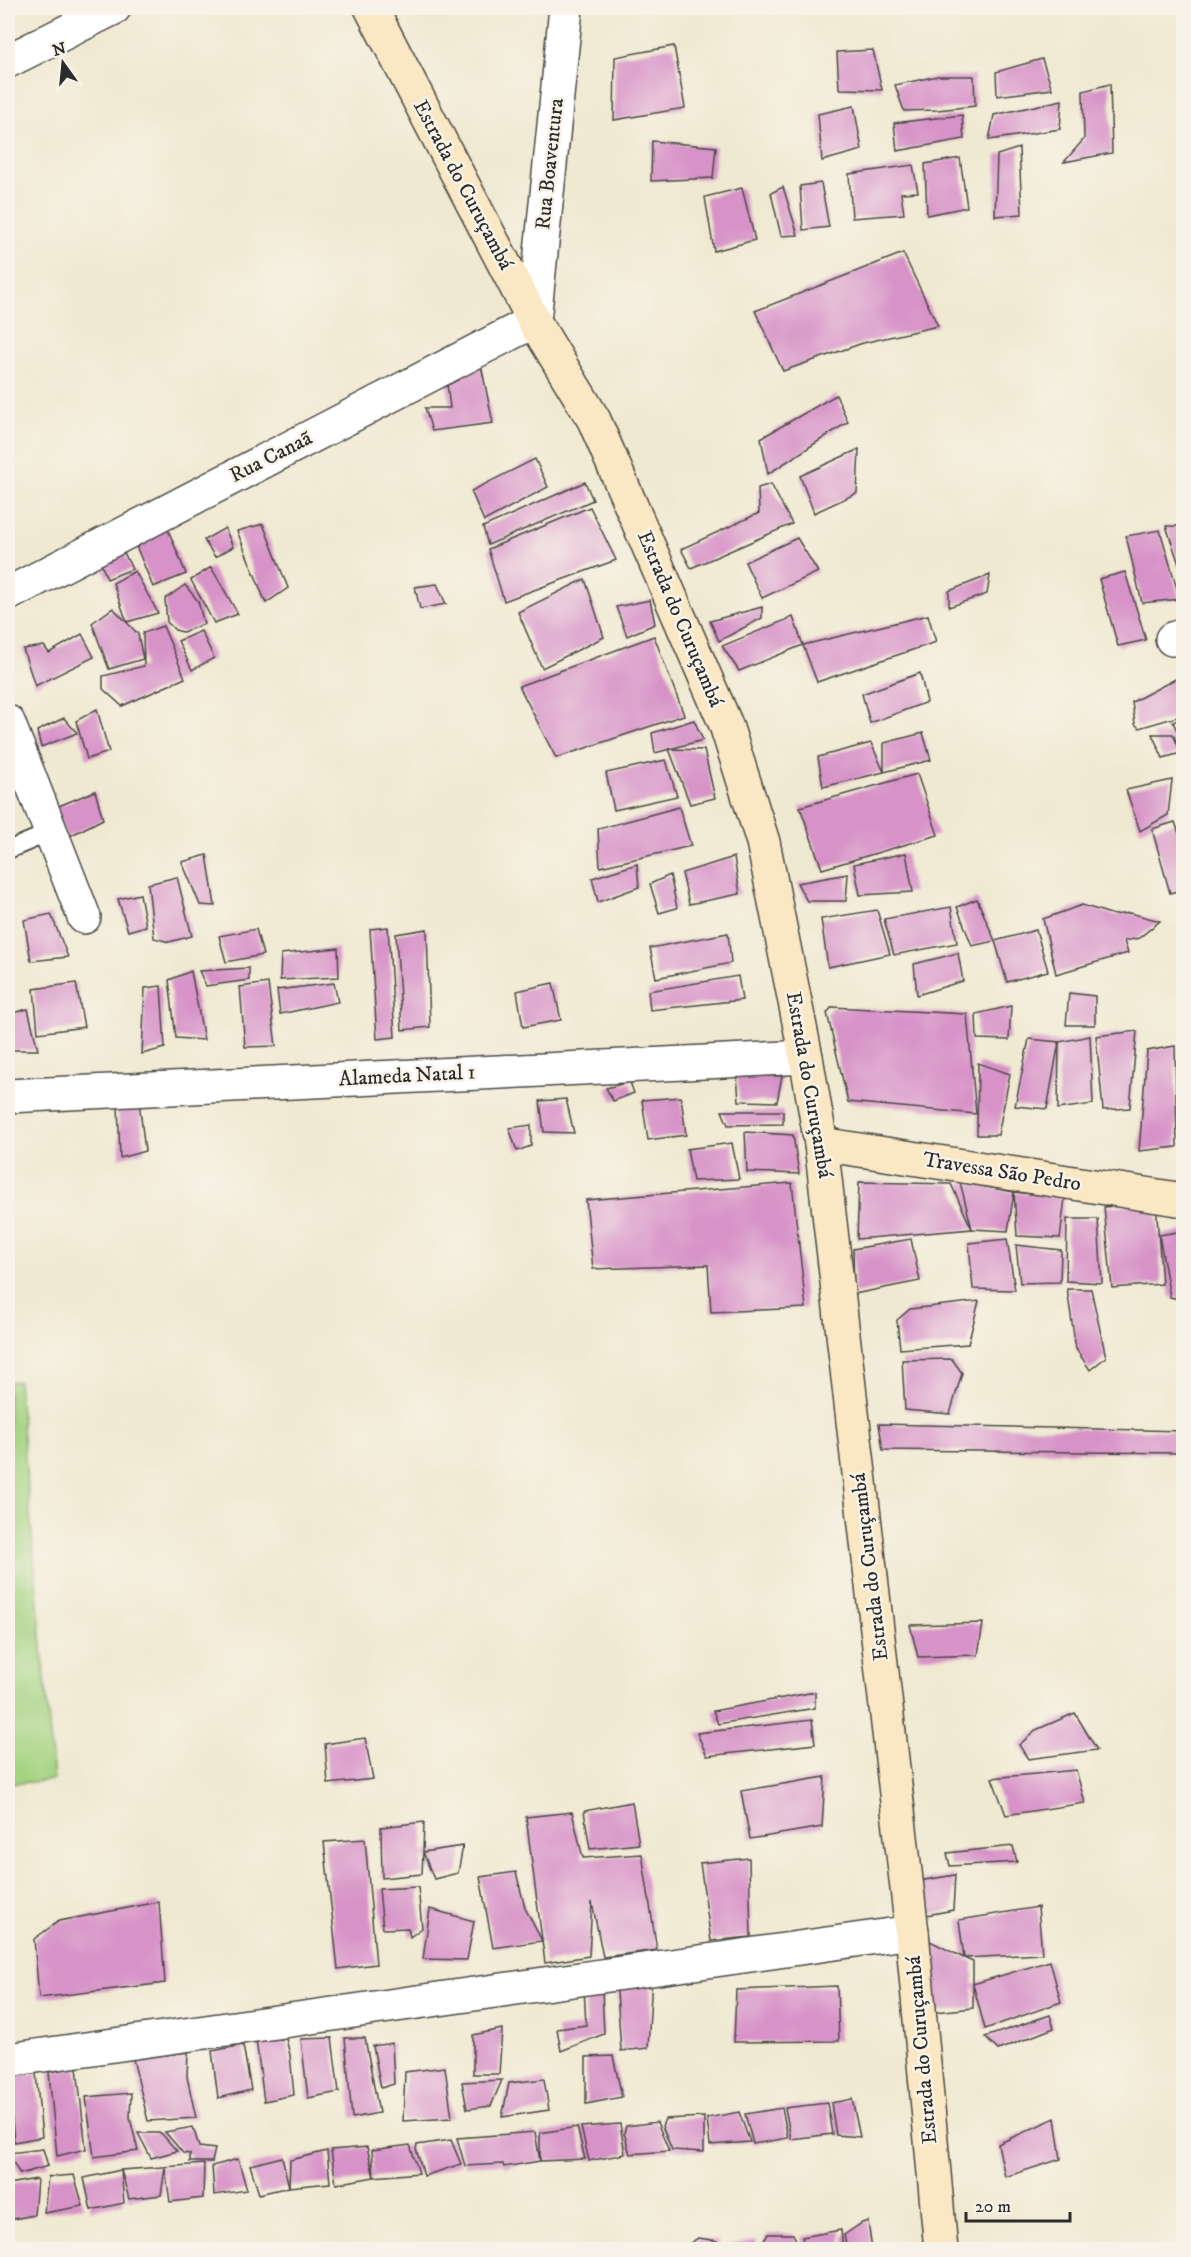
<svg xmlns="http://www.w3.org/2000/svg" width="1191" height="2257" font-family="'IM FELL DW Pica',serif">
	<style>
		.green { fill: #a4d381; stroke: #687f56; stroke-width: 1.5 }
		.building { fill: #d792c8 }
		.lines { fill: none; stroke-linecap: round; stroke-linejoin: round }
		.lane-casing { stroke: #494844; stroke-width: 20 }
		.street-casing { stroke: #494844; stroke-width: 36 }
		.secondary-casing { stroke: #494844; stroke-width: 36 }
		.lane { stroke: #fff; stroke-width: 16 }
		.street { stroke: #fff; stroke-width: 33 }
		.secondary { stroke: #fae7c3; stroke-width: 33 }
		.labels { text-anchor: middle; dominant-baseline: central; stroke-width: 5; stroke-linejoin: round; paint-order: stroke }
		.street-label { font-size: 21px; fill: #2b2b2b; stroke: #f7f3e8 }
	</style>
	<rect width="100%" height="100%" fill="#f7f3e8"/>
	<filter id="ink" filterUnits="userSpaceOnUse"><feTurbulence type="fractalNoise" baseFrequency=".0167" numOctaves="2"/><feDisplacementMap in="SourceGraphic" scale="12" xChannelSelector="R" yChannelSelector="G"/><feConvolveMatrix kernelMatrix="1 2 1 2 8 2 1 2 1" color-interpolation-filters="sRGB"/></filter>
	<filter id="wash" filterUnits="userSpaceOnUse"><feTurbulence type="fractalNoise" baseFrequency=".008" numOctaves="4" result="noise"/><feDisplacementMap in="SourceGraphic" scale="24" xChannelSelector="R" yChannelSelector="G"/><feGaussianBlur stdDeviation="1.35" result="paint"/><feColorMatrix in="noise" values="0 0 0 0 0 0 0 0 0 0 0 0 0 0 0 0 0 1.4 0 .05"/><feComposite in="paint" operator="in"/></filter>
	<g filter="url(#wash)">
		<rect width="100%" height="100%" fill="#f0e9d1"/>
		<!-- green -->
		<polygon class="green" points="18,1381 54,1780 8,1784 8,1382"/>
		<g id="blocks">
			<!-- building -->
			<g class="building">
				<polygon points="674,46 685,108 614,120 615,57"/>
				<polygon points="873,50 882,90 839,89 837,52"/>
				<polygon points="1042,59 1052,89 997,96 996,72"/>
				<polygon points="938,76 974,76 975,106 937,110 904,111 895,85"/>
				<polygon points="1110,84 1112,153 1064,162 1084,139 1083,91"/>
				<polygon points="1062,100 1060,129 989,140 994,115"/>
				<polygon points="854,106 862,150 822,161 818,114"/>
				<polygon points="962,115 964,139 897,151 894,123"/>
				<polygon points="652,141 716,147 713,178 651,181"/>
				<polygon points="1019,148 1022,214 995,216 997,155"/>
				<polygon points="960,158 967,207 927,215 925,164"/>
				<polygon points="913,165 918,192 901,193 904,214 852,218 849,174"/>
				<polygon points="821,183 829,227 803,230 800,186"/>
				<polygon points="783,187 798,235 781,236 771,193"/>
				<polygon points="742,188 755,240 714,251 705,197"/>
				<polygon points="903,253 938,326 863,343 783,371 755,311"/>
				<polygon points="481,365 493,423 432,431 425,408 450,408 445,368"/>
				<polygon points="836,395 848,422 768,474 761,438"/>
				<polygon points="859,449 857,493 814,513 800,476"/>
				<polygon points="535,459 548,487 484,521 471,491"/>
				<polygon points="585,482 593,500 488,545 483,527"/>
				<polygon points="771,484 792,524 691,568 681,549 759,513 758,488"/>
				<polygon points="590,507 616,560 504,601 488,549"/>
				<polygon points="165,522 186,574 153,587 132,536"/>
				<polygon points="263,524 288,588 266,603 237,531"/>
				<polygon points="1166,526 1184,526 1184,576 1183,576"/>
				<polygon points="225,528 233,547 215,557 204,540"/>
				<polygon points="1160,530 1180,599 1142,603 1126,536"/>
				<polygon points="797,538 818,572 762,598 745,562"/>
				<polygon points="118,540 132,569 107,579 97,553"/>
				<polygon points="211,567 238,614 214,623 191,580"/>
				<polygon points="135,571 158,613 127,622 113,583"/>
				<polygon points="1125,572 1146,640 1118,646 1099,579"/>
				<polygon points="990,575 987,594 949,607 949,591"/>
				<polygon points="585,579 604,637 542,668 518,612"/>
				<polygon points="437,584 446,604 420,609 415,587"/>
				<polygon points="185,585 198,601 204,624 183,632 175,630 167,622 165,599"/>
				<polygon points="650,600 655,624 627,636 616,607"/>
				<polygon points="762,607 762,618 719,641 710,621"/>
				<polygon points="113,608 138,634 143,659 109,669 92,623"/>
				<polygon points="928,615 936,642 817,682 803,645"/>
				<polygon points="793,617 803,645 739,671 722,646"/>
				<polygon points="163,626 185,678 122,706 103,689 103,676 144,666 143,633"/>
				<polygon points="201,631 214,658 192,670 178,641"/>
				<polygon points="82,634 94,657 35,686 23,649 44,646 49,653"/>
				<polygon points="654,636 684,715 556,758 519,686"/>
				<polygon points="920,673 927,702 870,723 862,694"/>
				<polygon points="1183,675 1184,715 1139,728 1135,724 1132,702"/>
				<polygon points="97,709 109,752 87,759 76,721"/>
				<polygon points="1184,717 1184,745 1173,722"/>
				<polygon points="64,718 77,733 41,747 37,731"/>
				<polygon points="694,720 703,740 655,753 652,733"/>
				<polygon points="923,733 931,760 884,772 823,787 818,757 871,743 884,772 884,743"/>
				<polygon points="1152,734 1173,734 1181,753 1163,758"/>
				<polygon points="669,749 704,750 715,798 690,804"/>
				<polygon points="666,760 677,796 614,810 606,773"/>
				<polygon points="8,762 19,789 8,795"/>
				<polygon points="917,774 938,835 822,869 800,807"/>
				<polygon points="1172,780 1168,815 1140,831 1126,790"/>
				<polygon points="95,791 103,819 66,838 54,808"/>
				<polygon points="679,807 691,846 600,867 598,829"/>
				<polygon points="1175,822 1184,848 1184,889 1170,893 1152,829"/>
				<polygon points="906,853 913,892 860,895 854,864"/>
				<polygon points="207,855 215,906 200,905 182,862"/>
				<polygon points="734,857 740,894 689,904 682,873"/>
				<polygon points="637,864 639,887 598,902 592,878"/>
				<polygon points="848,874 846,901 807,901 797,883"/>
				<polygon points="670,875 677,908 659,913 650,884"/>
				<polygon points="177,877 192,936 169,942 154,938 148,884"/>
				<polygon points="140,894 146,926 128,931 118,899"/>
				<polygon points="977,899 995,941 972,946 957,907"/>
				<polygon points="1082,905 1114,915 1130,913 1160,921 1139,938 1124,941 1128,953 1056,974 1043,919"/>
				<polygon points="951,907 957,943 894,955 884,919"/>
				<polygon points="877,910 890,954 828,967 821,919"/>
				<polygon points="51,914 68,957 31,961 24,920"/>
				<polygon points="388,927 395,1037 377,1039 370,929"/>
				<polygon points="256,929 263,955 226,962 219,936"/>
				<polygon points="427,929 430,1027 402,1030 396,934"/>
				<polygon points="1036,930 1048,971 1007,982 995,941"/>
				<polygon points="728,933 731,963 656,978 650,948"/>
				<polygon points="338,948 339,977 280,980 281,954"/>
				<polygon points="958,953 963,981 917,995 914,964"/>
				<polygon points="249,968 249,980 206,986 199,971"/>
				<polygon points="191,971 204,1040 176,1038 169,980"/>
				<polygon points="738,976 742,1000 650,1010 648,991"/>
				<polygon points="76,983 84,1027 38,1033 34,989"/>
				<polygon points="268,983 276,1046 245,1047 240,987"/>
				<polygon points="334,983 338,1002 280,1014 277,990"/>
				<polygon points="553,983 561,1020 523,1027 517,991"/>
				<polygon points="161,986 165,1048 142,1054 145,988"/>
				<polygon points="1069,993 1095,996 1095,1025 1066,1025"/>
				<polygon points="1011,1006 1009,1040 977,1039 976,1014"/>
				<polygon points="832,1007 967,1014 976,1114 848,1102 827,1013"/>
				<polygon points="28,1009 38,1050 8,1050 8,1014"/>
				<polygon points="1137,1031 1130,1108 1103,1110 1096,1036"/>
				<polygon points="1090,1036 1093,1104 1058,1109 1059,1042"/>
				<polygon points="1029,1039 1059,1042 1047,1109 1015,1106"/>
				<polygon points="1175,1046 1177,1147 1139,1151 1147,1051"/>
				<polygon points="978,1063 1010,1074 998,1135 977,1135"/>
				<polygon points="737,1075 782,1076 777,1102 739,1101"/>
				<polygon points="630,1082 634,1093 613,1101 606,1088"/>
				<polygon points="681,1097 686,1135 648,1140 642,1100"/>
				<polygon points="566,1099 574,1133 544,1132 540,1101"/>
				<polygon points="139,1101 145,1151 120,1158 118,1105"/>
				<polygon points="722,1111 783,1111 783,1124 728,1125"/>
				<polygon points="531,1125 531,1146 517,1151 509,1128"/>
				<polygon points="745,1132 793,1135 799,1174 747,1172"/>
				<polygon points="732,1143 739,1179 693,1181 687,1149"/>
				<polygon points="859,1182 951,1184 972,1229 857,1239"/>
				<polygon points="960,1182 1014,1192 1065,1198 1060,1238 1017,1236 1014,1192 1008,1231 972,1229"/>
				<polygon points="792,1183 806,1308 711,1312 708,1265 593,1269 586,1200"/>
				<polygon points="1156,1202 1162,1284 1112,1288 1104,1207"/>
				<polygon points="1067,1219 1098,1219 1102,1283 1066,1281"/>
				<polygon points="1184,1231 1184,1300 1170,1297 1159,1235"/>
				<polygon points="911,1239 920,1281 854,1294 853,1249"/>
				<polygon points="1007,1239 1015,1290 973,1289 969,1243"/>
				<polygon points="1016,1245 1061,1250 1060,1282 1020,1283"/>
				<polygon points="1067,1289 1091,1289 1106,1357 1090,1370 1076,1349"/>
				<polygon points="979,1301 968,1344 900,1349 897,1320 910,1309"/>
				<polygon points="952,1359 962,1373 950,1414 905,1410 902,1360"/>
				<polygon points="879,1424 1184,1431 1184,1453 883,1450"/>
				<polygon points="983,1623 978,1655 918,1657 910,1625"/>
				<polygon points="815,1692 815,1708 718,1724 713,1711"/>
				<polygon points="1075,1713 1097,1750 1028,1759 1019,1745 1038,1729"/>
				<polygon points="812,1720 815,1744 707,1756 697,1733"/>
				<polygon points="365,1738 373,1779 328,1784 325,1744"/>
				<polygon points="1076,1770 1085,1803 1006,1815 992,1778"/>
				<polygon points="825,1777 822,1827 750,1839 741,1791"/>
				<polygon points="632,1802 639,1844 590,1849 584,1811"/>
				<polygon points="572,1812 583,1858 642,1854 657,1950 603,1957 592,1902 589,1956 545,1963 526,1817"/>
				<polygon points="424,1822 423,1852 463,1846 458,1873 434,1879 423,1852 422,1874 382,1878 381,1827"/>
				<polygon points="365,1839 376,1964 338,1969 324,1842"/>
				<polygon points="1013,1846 1017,1862 950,1866 947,1853"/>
				<polygon points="749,1858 751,1937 711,1941 700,1863"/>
				<polygon points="516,1872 525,1908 542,1941 493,1948 480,1877"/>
				<polygon points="955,1875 953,1910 921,1916 919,1881"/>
				<polygon points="418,1887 422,1928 410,1937 408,1928 383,1929 379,1889"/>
				<polygon points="159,1902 165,1983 39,1998 34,1939 59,1921"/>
				<polygon points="1038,1907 1042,1954 964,1958 973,1962 973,1984 1050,1961 1061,2002 985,2029 973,1984 973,2008 926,2013 912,1932 964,1958 959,1920"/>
				<polygon points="430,1909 474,1921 467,1960 423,1959"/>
				<polygon points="616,1977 652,1977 648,2048 621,2051"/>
				<polygon points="837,1986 839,2041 734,2042 736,1990"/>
				<polygon points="584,1988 602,1990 604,2034 561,2051 557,2029 586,2025"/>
				<polygon points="1050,2015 1054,2028 998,2050 985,2037"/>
				<polygon points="502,2029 499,2074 473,2074 473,2035"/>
				<polygon points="332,2038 339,2092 308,2098 301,2039"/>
				<polygon points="345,2038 365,2038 379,2113 352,2118"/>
				<polygon points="256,2039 286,2039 290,2055 294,2095 264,2101"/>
				<polygon points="392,2043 394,2084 381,2088 373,2046"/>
				<polygon points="243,2045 251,2090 218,2098 212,2051"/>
				<polygon points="188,2052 187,2077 196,2118 148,2121 133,2059"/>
				<polygon points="613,2056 622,2097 586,2104 586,2057"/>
				<polygon points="77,2067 86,2149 57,2156 49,2072"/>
				<polygon points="445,2067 452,2118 403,2121 405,2072"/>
				<polygon points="36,2073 42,2137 14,2142 8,2075"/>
				<polygon points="544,2079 549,2110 502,2117 509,2083"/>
				<polygon points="502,2080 491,2106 467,2109 462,2082"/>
				<polygon points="131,2093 130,2118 138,2151 94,2157 86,2097"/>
				<polygon points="852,2099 860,2137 836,2135 831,2103"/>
				<polygon points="827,2103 832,2134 791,2139 785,2108"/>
				<polygon points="782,2108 788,2138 753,2144 745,2114"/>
				<polygon points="739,2112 750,2142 710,2145 707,2118"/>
				<polygon points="704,2117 704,2152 672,2150 662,2126 665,2119"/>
				<polygon points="1055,2118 1061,2159 1005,2177 998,2144"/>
				<polygon points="657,2122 669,2151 630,2154 624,2133 626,2126"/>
				<polygon points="620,2124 625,2154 589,2161 581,2127"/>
				<polygon points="193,2127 199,2147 215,2149 212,2162 190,2162 190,2154 183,2153 165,2132"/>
				<polygon points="577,2127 585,2159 540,2161 504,2167 503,2164 465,2166 457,2138 535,2132 540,2161 540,2133"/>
				<polygon points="138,2133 161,2133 177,2151 151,2158"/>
				<polygon points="451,2140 461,2164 424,2176 416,2149 417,2145"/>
				<polygon points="410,2145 419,2173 374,2177 372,2150"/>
				<polygon points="367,2147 374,2177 336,2184 331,2150"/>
				<polygon points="43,2149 48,2166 20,2174 8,2153"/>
				<polygon points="327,2151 330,2183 289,2187 290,2160"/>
				<polygon points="282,2157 289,2187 259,2194 250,2165"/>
				<polygon points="238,2159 247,2190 214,2195 212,2166"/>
				<polygon points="204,2164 203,2198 170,2202 165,2168 161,2195 129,2199 121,2170"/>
				<polygon points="121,2170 124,2203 91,2210 84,2178"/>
				<polygon points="74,2175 83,2206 44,2213 48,2177"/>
				<polygon points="37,2179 34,2215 8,2220 8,2184"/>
				<polygon points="868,2221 872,2250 847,2250 844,2235 862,2223"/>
				<polygon points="841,2230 843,2250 805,2250 802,2237"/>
				<polygon points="768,2234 793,2234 801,2250 763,2250 762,2244"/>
				<polygon points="698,2238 718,2241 719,2250 679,2250"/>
				<polygon points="756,2240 759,2250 723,2250 723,2246"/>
			</g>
		</g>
	</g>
	<g filter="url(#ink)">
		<use href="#blocks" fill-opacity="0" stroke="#494844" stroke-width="1.5"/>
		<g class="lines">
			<defs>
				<polyline id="lane" points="8,850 51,832"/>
				<g id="street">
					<polyline points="8,61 114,8"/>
					<polyline points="8,594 534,321 566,8"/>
					<polyline points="1172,639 1184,635"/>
					<polyline points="8,722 84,917"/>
					<polyline points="8,1096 806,1057"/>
					<polyline points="8,2060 912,1932"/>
				</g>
				<g id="secondary">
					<polyline points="371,8 534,321 594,420 726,725 763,842 806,1057 821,1144 912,1932 941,2250"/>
					<polyline points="821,1144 1184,1200"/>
				</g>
			</defs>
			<!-- lane casing -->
			<use href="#lane" class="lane-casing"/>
			<!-- street casing -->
			<use href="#street" class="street-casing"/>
			<!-- secondary casing -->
			<use href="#secondary" class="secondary-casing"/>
			<!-- lane -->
			<use href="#lane" class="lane"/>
			<!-- street -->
			<use href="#street" class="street"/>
			<!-- secondary -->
			<use href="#secondary" class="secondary"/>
		</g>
	</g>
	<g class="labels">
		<!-- street labels -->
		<g class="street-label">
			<text transform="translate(550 164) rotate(-84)">Rua Boaventura</text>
			<text transform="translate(463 185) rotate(62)">Estrada do Curuçambá</text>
			<text transform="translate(271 457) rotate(-27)">Rua Canaã</text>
			<text transform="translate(680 619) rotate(67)">Estrada do Curuçambá</text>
			<text transform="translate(407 1076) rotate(-3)">Alameda Natal 1</text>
			<text transform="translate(809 1085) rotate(80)">Estrada do Curuçambá</text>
			<text transform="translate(1002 1172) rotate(9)">Travessa São Pedro</text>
			<text transform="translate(870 1567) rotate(-97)">Estrada do Curuçambá</text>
			<text transform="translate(922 2050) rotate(-95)">Estrada do Curuçambá</text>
		</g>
	</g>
	<!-- margin -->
	<rect width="1191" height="2257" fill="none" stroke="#f7f3e8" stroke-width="30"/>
	<!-- north arrow -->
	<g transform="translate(63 63) rotate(345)" stroke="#f7f3e8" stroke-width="4.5" paint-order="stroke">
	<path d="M0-4.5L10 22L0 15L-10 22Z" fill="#2b2b2b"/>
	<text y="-9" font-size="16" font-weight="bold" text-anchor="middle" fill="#2b2b2b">N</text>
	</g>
	<!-- scale -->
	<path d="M966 2212v9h104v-9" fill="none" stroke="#2b2b2b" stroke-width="3"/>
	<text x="975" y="2212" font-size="18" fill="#2b2b2b" stroke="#f7f3e8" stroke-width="4.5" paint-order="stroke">20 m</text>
</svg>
